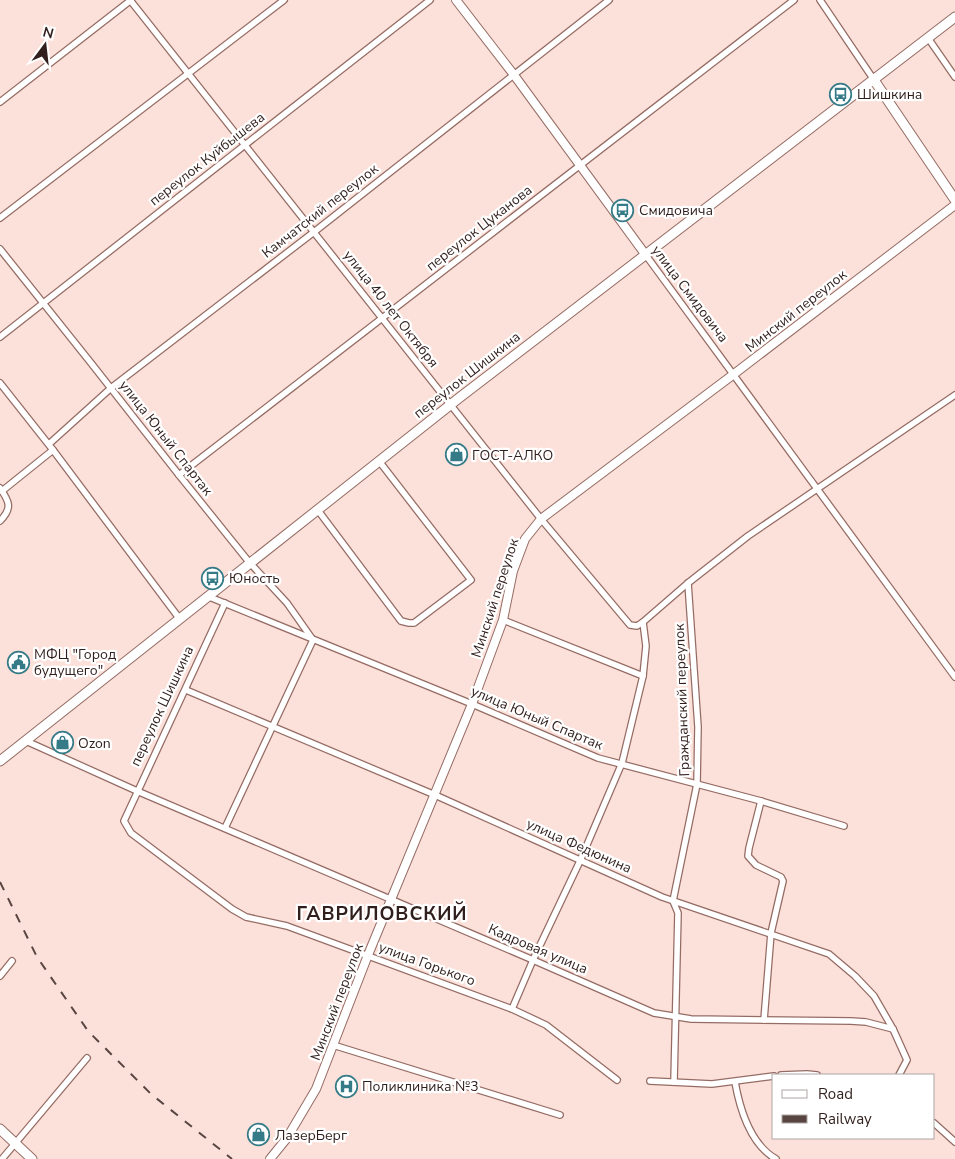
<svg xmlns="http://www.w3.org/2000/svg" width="955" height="1159" font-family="'Nunito Sans',sans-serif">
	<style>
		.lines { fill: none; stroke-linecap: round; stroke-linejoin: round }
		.minor-casing { stroke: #956c64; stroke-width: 8 }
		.tertiary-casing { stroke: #956c64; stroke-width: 10 }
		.secondary-casing { stroke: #956c64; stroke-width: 11 }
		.minor { stroke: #fff; stroke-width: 5.5 }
		.tertiary { stroke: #fff; stroke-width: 8 }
		.secondary { stroke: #fff; stroke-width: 9 }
		.rail { stroke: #584541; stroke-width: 2; stroke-dasharray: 9 9; stroke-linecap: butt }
		.labels { text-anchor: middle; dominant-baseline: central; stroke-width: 4.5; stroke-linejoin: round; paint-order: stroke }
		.poi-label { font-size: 14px; fill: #301f1c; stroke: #fff; text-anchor: start }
		.street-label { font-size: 14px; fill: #301f1c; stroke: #fff }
		.district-label { font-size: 19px; font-weight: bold; letter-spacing: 1px; fill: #301f1c; stroke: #fff }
	</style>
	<rect width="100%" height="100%" fill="#fce0da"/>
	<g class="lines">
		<defs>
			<g id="minor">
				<polyline points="130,0 541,519 630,625 637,626 643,622 646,646 643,676 622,763 580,861 533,960 512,1009"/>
				<polyline points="820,0 874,80"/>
				<polyline points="928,38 955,77"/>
				<polyline points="0,102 131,0"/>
				<polyline points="0,218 284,0"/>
				<polyline points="0,249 91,363 179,475 249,562 287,603 313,640 225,828"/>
				<polyline points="645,254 955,677"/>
				<polyline points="0,337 430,0"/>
				<polyline points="0,383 53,450 179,618"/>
				<polyline points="49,444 111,388 314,232 609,0"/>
				<polyline points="179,475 794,0"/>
				<path d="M0,488C9,501 13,508 0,521"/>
				<polyline points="2,491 53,450"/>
				<polyline points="317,509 401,621 409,623 414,623 471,580 379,461"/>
				<polyline points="207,596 472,704 598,758 761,801 844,826"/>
				<polyline points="225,603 124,821 131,833 232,909 246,917 287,926 512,1009 546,1025 617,1080"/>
				<polyline points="503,620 643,676"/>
				<polyline points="643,622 688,583 748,536 955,395"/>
				<polyline points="186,690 435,795 662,897 829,954 855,976 874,996 893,1029 907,1060 899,1075"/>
				<polyline points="26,741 137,791 533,960 654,1013 691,1019 851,1021 866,1022 893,1029"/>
				<polyline points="761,801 749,848 748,856 756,865 781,877 783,881 771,933 764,1020"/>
				<polyline points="0,976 12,961"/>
				<polyline points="333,1045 560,1115"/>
				<polyline points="781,1075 807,1074 817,1075"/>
				<polyline points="650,1081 712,1084 774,1076"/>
				<polyline points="674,1082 678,913 673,901 697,784 698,727 688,583"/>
				<path d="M735,1082C740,1110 750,1144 776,1159"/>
				<polyline points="934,1123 955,1142"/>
				<polyline points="2,1159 87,1058"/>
			</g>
			<g id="tertiary">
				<polyline points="456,0 514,75 645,254"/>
				<polyline points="270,1159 287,1138 316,1089 368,955 472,704 503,620 513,571 525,539 541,519 734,374 955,205"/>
			</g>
			<g id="secondary">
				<polyline points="874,80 955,200"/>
				<polyline points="0,761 459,398 955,17"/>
				<polyline points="0,1129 32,1159"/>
			</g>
		</defs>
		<!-- minor casing -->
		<use href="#minor" class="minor-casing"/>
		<!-- tertiary casing -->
		<use href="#tertiary" class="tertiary-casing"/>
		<!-- secondary casing -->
		<use href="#secondary" class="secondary-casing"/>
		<!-- minor -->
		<use href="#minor" class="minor"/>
		<!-- tertiary -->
		<use href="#tertiary" class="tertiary"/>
		<!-- secondary -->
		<use href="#secondary" class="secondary"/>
		<!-- rail -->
		<polyline class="rail" points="0,882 37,957 88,1031 151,1094 232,1159"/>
	</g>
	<!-- icons -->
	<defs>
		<symbol id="bus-ring" viewBox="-11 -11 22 22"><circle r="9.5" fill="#fff" stroke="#357b87" stroke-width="1.5"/><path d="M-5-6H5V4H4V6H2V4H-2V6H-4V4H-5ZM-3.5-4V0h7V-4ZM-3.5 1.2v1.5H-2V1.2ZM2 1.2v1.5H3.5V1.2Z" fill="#357b87"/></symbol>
		<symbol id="shop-ring" viewBox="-11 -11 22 22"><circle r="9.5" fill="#fff" stroke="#357b87" stroke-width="1.5"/><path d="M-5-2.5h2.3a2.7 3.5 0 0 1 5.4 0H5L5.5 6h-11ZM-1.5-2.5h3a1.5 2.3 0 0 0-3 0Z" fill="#357b87"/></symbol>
		<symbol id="civic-ring" viewBox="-11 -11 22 22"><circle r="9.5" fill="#fff" stroke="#357b87" stroke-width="1.5"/><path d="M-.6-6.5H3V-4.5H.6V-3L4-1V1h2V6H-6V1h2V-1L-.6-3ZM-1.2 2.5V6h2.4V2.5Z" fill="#357b87"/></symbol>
		<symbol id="hospital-ring" viewBox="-11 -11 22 22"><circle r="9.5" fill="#fff" stroke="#357b87" stroke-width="1.5"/><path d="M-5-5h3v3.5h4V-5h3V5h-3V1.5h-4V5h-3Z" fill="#357b87"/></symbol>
	</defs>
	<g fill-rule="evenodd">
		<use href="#bus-ring" x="828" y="82" width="25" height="25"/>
		<use href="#bus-ring" x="610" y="198" width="25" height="25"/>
		<use href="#shop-ring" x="444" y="442" width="25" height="25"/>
		<use href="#bus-ring" x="200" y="566" width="25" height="25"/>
		<use href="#civic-ring" x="6" y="650" width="25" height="25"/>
		<use href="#shop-ring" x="50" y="730" width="25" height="25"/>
		<use href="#hospital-ring" x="334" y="1074" width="25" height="25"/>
		<use href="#shop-ring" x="246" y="1122" width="25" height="25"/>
	</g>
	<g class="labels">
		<!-- poi labels -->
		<g class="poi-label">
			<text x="857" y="94">Шишкина</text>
			<text x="639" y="210">Смидовича</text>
			<text x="472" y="455">ГОСТ-АЛКО</text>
			<text x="229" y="578">Юность</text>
			<text x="34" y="654">МФЦ "Город<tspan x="34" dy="16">будущего"</tspan></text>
			<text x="78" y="743">Ozon</text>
			<text x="362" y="1086">Поликлиника №3</text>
			<text x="275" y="1135">ЛазерБерг</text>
		</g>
		<!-- street labels -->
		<g class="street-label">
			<text transform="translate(207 159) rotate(-38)">переулок Куйбышева</text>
			<text transform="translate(320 211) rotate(-38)">Камчатский переулок</text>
			<text transform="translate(479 228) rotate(-38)">переулок Цуканова</text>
			<text transform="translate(690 294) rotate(53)">улица Смидовича</text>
			<text transform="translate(391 309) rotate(52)">улица 40 лет Октября</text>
			<text transform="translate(796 311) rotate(-38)">Минский переулок</text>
			<text transform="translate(467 375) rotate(-38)">переулок Шишкина</text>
			<text transform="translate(166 438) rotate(52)">улица Юный Спартак</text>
			<text transform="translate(495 598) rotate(-72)">Минский переулок</text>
			<text transform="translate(682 700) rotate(-92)">Гражданский переулок</text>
			<text transform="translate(162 706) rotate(-65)">переулок Шишкина</text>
			<text transform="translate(537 718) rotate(23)">улица Юный Спартак</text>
			<text transform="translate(579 846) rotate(24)">улица Федюнина</text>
			<text transform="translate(538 949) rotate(23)">Кадровая улица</text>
			<text transform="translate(427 964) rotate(20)">улица Горького</text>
			<text transform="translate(337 1002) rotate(-69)">Минский переулок</text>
		</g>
		<!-- district labels -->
		<g class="district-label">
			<text x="382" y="914">ГАВРИЛОВСКИЙ</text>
		</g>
	</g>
	<!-- legend -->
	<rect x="772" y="1074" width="162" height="65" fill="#ffffff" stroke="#aca5a4"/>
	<rect x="782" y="1090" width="25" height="8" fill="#ffffff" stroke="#aca5a4"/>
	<text x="818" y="1099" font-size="15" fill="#301f1c">Road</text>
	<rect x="782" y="1115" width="25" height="8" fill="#584541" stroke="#aca5a4"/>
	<text x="818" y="1124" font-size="15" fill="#301f1c">Railway</text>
	<!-- north arrow -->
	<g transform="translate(45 45) rotate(15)" stroke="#ffffff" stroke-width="4" paint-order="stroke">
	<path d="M0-4L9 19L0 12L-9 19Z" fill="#301f1c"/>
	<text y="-8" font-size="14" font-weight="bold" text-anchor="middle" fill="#301f1c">N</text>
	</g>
</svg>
